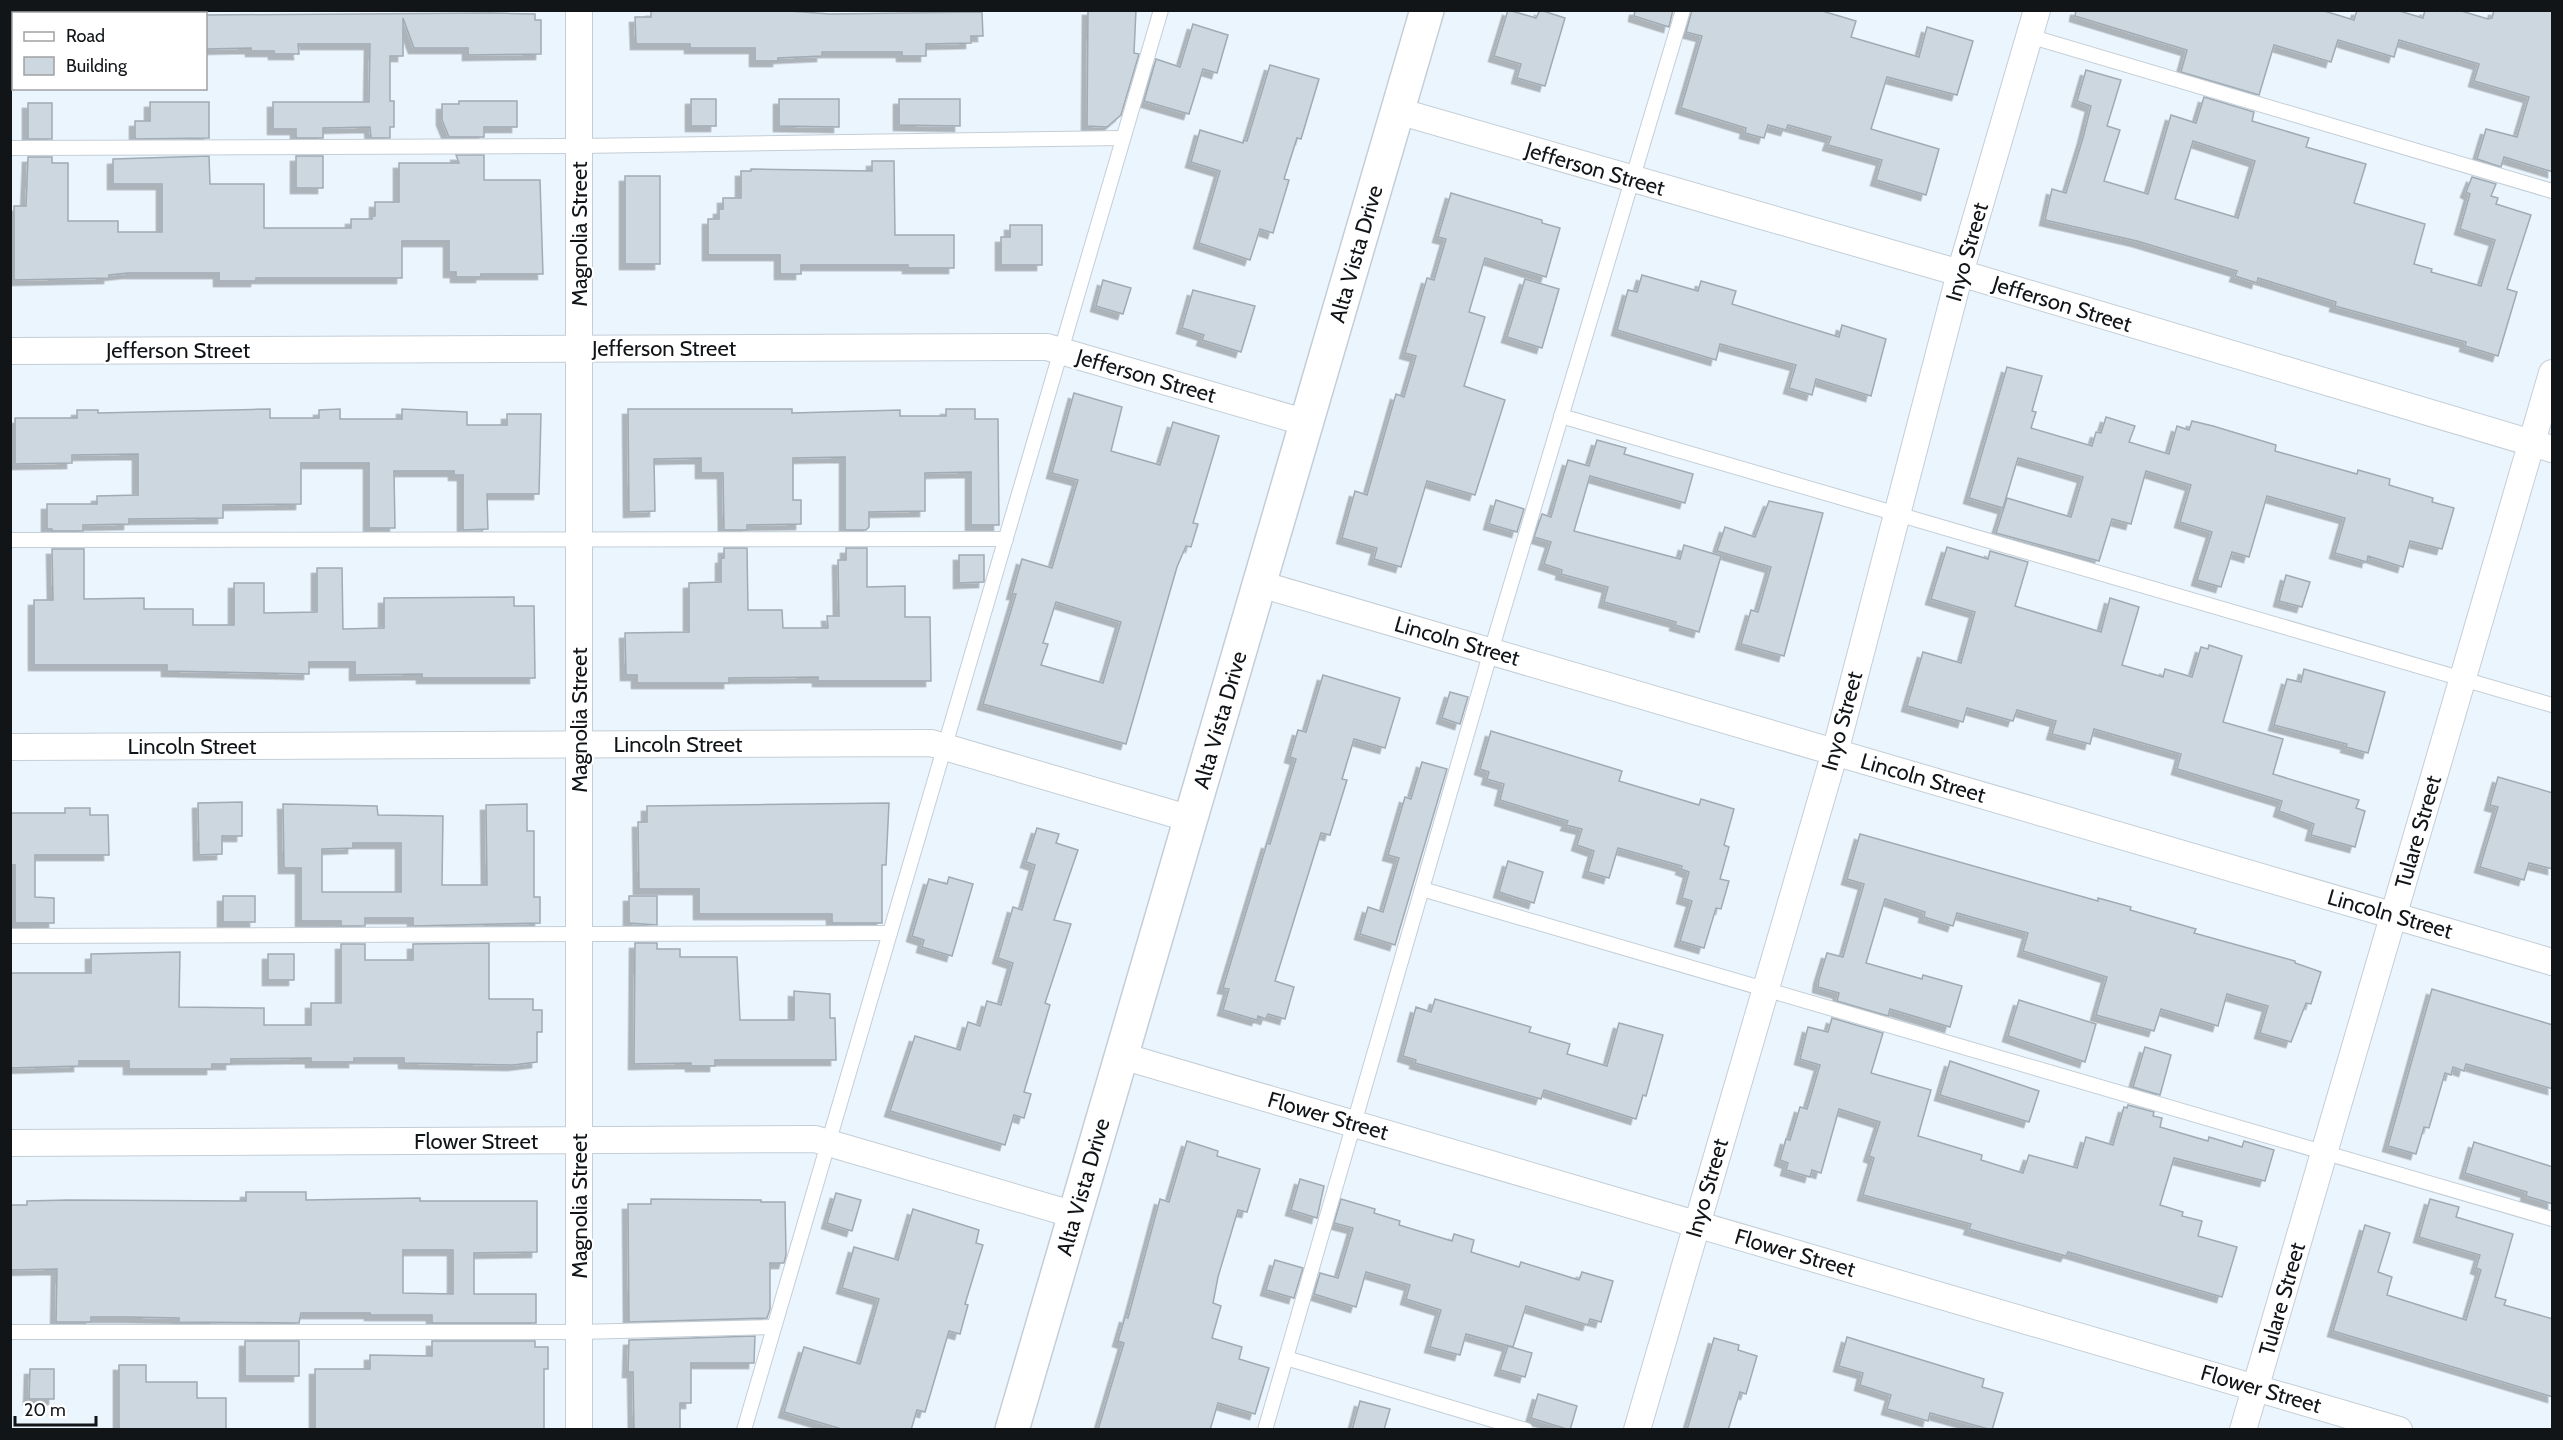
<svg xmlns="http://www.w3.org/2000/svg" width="2563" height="1440" font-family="Cabin,sans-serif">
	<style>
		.building { fill: #cdd7e0; stroke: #a1abb3; stroke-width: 1.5; fill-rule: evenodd; filter: url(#shadow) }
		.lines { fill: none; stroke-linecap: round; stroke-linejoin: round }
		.service-casing { stroke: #c4ced6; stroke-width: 16 }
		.minor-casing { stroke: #c4ced6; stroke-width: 28 }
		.tertiary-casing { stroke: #c4ced6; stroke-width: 36 }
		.service { stroke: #fff; stroke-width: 14 }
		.minor { stroke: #fff; stroke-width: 26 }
		.tertiary { stroke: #fff; stroke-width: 33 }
		.labels { text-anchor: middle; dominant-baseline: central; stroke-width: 4.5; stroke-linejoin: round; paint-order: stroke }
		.street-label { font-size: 22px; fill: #111518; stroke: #fff }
	</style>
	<defs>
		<filter id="shadow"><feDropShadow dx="-5.5" dy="5.5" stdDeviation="0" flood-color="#0004"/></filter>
	</defs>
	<rect width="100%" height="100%" fill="#ebf5fe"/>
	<!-- building -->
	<g class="building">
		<polygon points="775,10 830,14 982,12 983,36 971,36 971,43 926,44 926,56 902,56 902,52 822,52 822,56 778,58 778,61 755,61 755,48 690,48 690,44 636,44 635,17 651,17 651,11"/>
		<polygon points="1088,10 1136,10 1134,53 1139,54 1121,115 1107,127 1087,126"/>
		<polygon points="1508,10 1536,18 1540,10 1565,18 1545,86 1517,78 1521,64 1494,56"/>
		<polygon points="1635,10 1673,10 1669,27 1634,16"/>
		<polygon points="1692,10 1819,10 1856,21 1851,37 1919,57 1927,27 1973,41 1957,95 1887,77 1871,129 1939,149 1926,195 1876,180 1882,160 1828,145 1831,137 1788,125 1786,130 1768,125 1764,138 1745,133 1746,128 1681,108 1702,36 1686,32"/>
		<polygon points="2076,10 2321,10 2354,20 2357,10 2396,10 2423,18 2425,10 2458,10 2488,19 2492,18 2494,10 2553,10 2553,172 2504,157 2501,167 2477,159 2486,129 2517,137 2529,97 2474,81 2479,64 2399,40 2394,57 2338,40 2331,62 2274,45 2259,95 2181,72 2187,50 2075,16"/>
		<polygon points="491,13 535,14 535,20 541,20 541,54 468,55 468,48 414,48 403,18 403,56 390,56 390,101 394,101 394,127 390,127 390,138 371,138 370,127 323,128 323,138 296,138 296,129 273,129 273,102 369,102 370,44 298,44 299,54 274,54 274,51 251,51 251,48 206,49 206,15"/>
		<polygon points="1193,24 1228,35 1217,73 1203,69 1189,114 1144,101 1156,59 1180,67"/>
		<polygon points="1270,65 1319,79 1301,139 1297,138 1284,179 1289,180 1273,233 1260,229 1250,260 1199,243 1220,171 1191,162 1200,130 1243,143 1244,140 1247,141"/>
		<path d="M2086,70L2121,80L2107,126L2120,130L2104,181L2148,194L2171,115L2196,123L2204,97L2254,112L2252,121L2309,138L2306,147L2366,164L2354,203L2425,224L2414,264L2432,269L2431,272L2481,286L2495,240L2460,229L2470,194L2466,192L2472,177L2496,184L2491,196L2498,198L2496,204L2531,215L2507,289L2517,292L2498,356L2465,346L2466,342L2335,306L2336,302L2258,278L2257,283L2235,276L2237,271L2137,241L2045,220L2052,189L2066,193L2083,138L2091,106L2077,101ZM2193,141L2255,161L2238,218L2175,199Z"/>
		<rect x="691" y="99" width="25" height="27"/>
		<polygon points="779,99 839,99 839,127 779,126"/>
		<polygon points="899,99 960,99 960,126 899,125"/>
		<polygon points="459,101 517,101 517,127 484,127 484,137 449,137 442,120 442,104 459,104"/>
		<polygon points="150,102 209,102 209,138 135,139 135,121 150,121"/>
		<rect x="28" y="103" width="24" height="36"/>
		<polygon points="456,155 484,155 484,180 540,180 543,274 481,274 481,277 456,277 456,272 449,272 449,241 402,241 402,278 256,278 256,281 219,281 219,273 128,273 109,275 109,278 14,280 14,206 26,206 28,157 52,157 52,163 68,163 68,221 118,221 118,232 162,232 162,184 113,184 113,159 209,156 210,184 264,184 264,228 351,228 351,219 372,219 372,216 375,216 375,202 399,202 399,163 459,163"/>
		<rect x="296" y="156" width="27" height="32"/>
		<polygon points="872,161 894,161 895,235 954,235 954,268 908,268 908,265 801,265 801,274 780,274 780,255 708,255 708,219 719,219 719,209 723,209 723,198 741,198 741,171 751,171 751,169 872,171"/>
		<rect x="625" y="176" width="35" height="88"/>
		<polygon points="1451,193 1542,220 1542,223 1560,228 1546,277 1485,258 1469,312 1485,317 1464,386 1505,400 1475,495 1427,481 1401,567 1374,559 1377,548 1342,538 1355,491 1367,495 1396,394 1404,397 1416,356 1405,353 1427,278 1434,280 1446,239 1438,237"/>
		<polygon points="1010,225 1042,225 1042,265 1001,265 1001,237 1010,237"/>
		<polygon points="1642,275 1698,291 1701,281 1736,291 1732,304 1839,337 1842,325 1886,339 1871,396 1816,379 1812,395 1789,388 1796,365 1720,344 1716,360 1617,330 1628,290 1637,292"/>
		<polygon points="1525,279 1559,289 1542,348 1507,337"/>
		<polygon points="1103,280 1131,288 1123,314 1096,306"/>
		<polygon points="1193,290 1255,306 1241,352 1202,340 1204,335 1182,328"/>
		<polygon points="2007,367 2042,376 2032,411 2036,412 2031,428 2092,446 2096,432 2101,433 2106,417 2135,426 2129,442 2169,454 2177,426 2189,430 2192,421 2213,426 2276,445 2275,451 2357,474 2358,470 2390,479 2389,485 2433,498 2432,502 2454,508 2442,549 2410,541 2403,567 2368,556 2367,562 2335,553 2345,518 2267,496 2249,557 2232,552 2221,587 2197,580 2212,532 2180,522 2191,485 2146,471 2131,524 2112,519 2099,561 1996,533 2007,498 2071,517 2083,477 2018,458 2003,508 1969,498"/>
		<path d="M1074,393L1122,407L1111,451L1160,465L1173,422L1219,436L1193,523L1198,524L1191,547L1186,546L1177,567L1126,744L983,704L1016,594H1012L1022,559L1052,568L1078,480L1052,473ZM1056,602L1121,622L1103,683L1041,665L1048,644L1043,643Z"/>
		<polygon points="270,409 270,418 319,418 319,410 340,409 340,419 402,419 402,409 467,412 467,425 507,425 507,414 541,414 539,494 487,494 488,529 463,530 463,475 454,475 454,471 394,471 395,528 369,528 369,463 301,463 301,504 223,505 223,518 129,519 129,524 83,525 83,531 52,531 52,529 47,529 47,504 97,504 97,496 138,495 138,454 72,455 72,463 15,464 15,418 77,418 77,410 98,410 98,413"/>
		<polygon points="628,409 792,409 792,413 900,410 900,416 946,416 946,409 975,409 975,419 998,419 999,525 971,525 971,472 925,473 925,511 869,512 869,527 866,530 845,530 845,457 793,458 793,500 801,500 801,524 747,525 747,530 724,530 723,473 701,473 701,458 654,459 655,511 629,512"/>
		<polygon points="1597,440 1626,448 1624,454 1693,474 1685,503 1590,476 1574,531 1680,559 1684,545 1721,556 1699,632 1675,625 1676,622 1604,602 1608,587 1561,574 1562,570 1544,564 1551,542 1534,537 1542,514 1551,517 1568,460 1589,466"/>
		<polygon points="1496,500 1524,509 1517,532 1489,524"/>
		<polygon points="1769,501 1823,513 1784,656 1741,644 1751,610 1758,612 1771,567 1717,551 1725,527 1755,537"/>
		<polygon points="1947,547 1988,559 1990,551 2028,562 2015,606 2101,632 2110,598 2139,607 2122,665 2163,677 2165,669 2192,677 2201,647 2208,649 2209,645 2242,656 2223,722 2283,739 2273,774 2359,800 2356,808 2365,811 2355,847 2311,835 2314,824 2279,811 2282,801 2177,769 2181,754 2094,729 2090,744 2052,734 2056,721 2017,710 2013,721 1967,708 1963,722 1907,706 1923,652 1961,663 1975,612 1931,599"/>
		<polygon points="724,548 747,548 748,610 782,610 783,628 828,628 827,616 839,616 838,560 846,560 846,548 867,548 867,587 905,586 905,617 930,617 931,681 818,681 818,677 729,678 729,683 637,683 637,675 626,675 625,633 689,632 689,583 721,582 721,558 724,558"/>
		<polygon points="52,549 84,549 84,599 144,598 144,609 193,609 193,625 234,625 234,583 264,583 264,613 317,612 317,568 342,568 343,629 384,628 384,598 514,597 514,606 534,606 535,678 422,678 422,674 355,675 355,662 309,662 309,674 167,671 167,665 34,665 34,600 53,600"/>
		<polygon points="959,555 984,555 984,582 959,583"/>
		<polygon points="2286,575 2310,582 2302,607 2279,601"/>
		<polygon points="2304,669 2385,692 2368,753 2346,747 2347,744 2274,725 2287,679 2301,682"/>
		<polygon points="1323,675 1400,698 1385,748 1354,739 1342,779 1347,780 1330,835 1321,833 1275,981 1294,987 1285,1019 1268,1014 1266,1019 1258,1016 1257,1020 1223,1010 1229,989 1223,988 1267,843 1270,844 1296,759 1290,757 1298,730 1306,732"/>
		<polygon points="1450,692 1468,697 1460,724 1442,718"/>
		<polygon points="1491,731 1622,771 1619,781 1699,805 1701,799 1734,809 1724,845 1729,847 1720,879 1729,881 1721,909 1716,908 1704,948 1680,941 1692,901 1682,898 1689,872 1681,869 1682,866 1618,848 1609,878 1588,872 1594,851 1577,845 1582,829 1566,825 1568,821 1500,800 1504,784 1487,779 1489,772 1480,769"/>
		<polygon points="1422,762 1447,769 1395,945 1360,934 1368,907 1383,912 1399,858 1388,855 1405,797 1411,799"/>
		<polygon points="2498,777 2553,793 2553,869 2529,863 2524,880 2480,867 2498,807 2490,805"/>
		<polygon points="242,802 242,836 222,836 222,854 199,855 198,803"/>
		<polygon points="889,803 886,865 882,865 882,923 832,923 832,914 699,914 699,889 639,889 638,822 647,822 647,806"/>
		<path d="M283,804L377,806L378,815L443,816L442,885H487L486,805L527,804V831H534V897H540V923L413,926V918H365V926H341V921H301V868H284ZM353,843H401V892H322V849L353,848Z"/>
		<polygon points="65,808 90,808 90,815 108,815 109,855 35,855 35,897 54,898 54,923 15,923 15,865 10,865 10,813 65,813"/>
		<polygon points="1037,828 1059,834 1056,843 1078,850 1054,920 1071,924 1045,1003 1050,1005 1024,1092 1031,1094 1024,1118 1014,1115 1005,1145 890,1111 915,1036 960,1050 968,1022 980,1026 987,1001 1001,1005 1013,963 998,958 1013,907 1022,910 1035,865 1026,862"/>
		<polygon points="1860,834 2098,901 2098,898 2131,907 2130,910 2196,929 2194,933 2295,961 2295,963 2321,972 2311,1004 2306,1003 2291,1042 2260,1033 2268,1006 2227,994 2218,1026 2161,1009 2154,1031 2096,1015 2107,977 2023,951 2028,933 1957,913 1953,926 1924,917 1925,912 1885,899 1866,963 1922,979 1923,975 1962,986 1950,1027 1890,1009 1888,1016 1837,1001 1839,993 1818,987 1819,979 1827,953 1843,957 1864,884 1847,879"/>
		<polygon points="1508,861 1543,872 1534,903 1499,892"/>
		<polygon points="949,877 973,884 952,956 922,947 924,940 912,936 929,879 947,884"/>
		<rect x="223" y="896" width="32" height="26"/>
		<polygon points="629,896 657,896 657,925 629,923"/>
		<polygon points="489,943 489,999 533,999 533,1010 542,1010 542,1032 537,1032 537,1062 513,1065 404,1063 404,1058 354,1058 354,1062 311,1062 311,1058 231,1059 231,1064 212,1064 212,1069 129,1069 129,1061 79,1061 79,1066 10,1068 10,973 91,973 91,954 180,952 179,1007 264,1008 264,1025 311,1025 311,1003 341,1003 341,944 365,944 365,960 413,960 413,944"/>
		<polygon points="635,943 657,943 657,949 680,949 680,957 737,957 740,1020 794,1020 794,991 830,994 830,1018 835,1018 836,1060 715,1060 715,1066 691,1066 691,1063 634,1064"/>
		<rect x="268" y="954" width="26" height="26"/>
		<polygon points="2432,989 2553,1025 2553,1089 2466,1064 2464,1071 2453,1067 2451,1075 2445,1073 2429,1128 2424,1127 2416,1154 2388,1146"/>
		<polygon points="1435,999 1531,1027 1529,1032 1570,1044 1567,1054 1607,1066 1619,1023 1663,1035 1646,1096 1643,1095 1636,1119 1544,1090 1541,1099 1415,1063 1416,1060 1403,1056 1416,1007 1431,1012"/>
		<polygon points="2019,1000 2096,1024 2085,1062 2008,1036"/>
		<polygon points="1832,1018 1883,1033 1871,1073 1931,1090 1918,1136 1982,1155 1981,1160 2023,1173 2029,1155 2077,1168 2086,1137 2113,1145 2124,1107 2127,1108 2128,1105 2154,1112 2153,1116 2162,1118 2160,1127 2208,1141 2209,1137 2242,1147 2244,1141 2274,1150 2265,1181 2174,1158 2160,1205 2183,1212 2182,1216 2202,1221 2198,1236 2237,1247 2222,1297 2068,1252 2066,1256 2008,1240 1969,1229 1971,1224 1863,1195 1874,1158 1869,1156 1880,1122 1839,1109 1821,1173 1812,1170 1810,1177 1786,1170 1788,1163 1780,1160 1786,1139 1790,1140 1800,1107 1807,1109 1820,1065 1800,1059 1808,1027 1828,1032"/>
		<polygon points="2145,1047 2171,1055 2160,1095 2133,1087"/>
		<polygon points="1950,1061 2039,1091 2029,1122 1940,1095"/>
		<polygon points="1187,1141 1218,1151 1217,1156 1260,1169 1247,1212 1238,1210 1218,1277 1213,1303 1221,1306 1212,1338 1242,1347 1239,1359 1269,1368 1255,1414 1218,1403 1210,1430 1098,1430 1124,1343 1118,1341 1125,1317 1128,1318 1160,1199 1169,1202"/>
		<polygon points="2474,1142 2553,1167 2553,1204 2526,1196 2527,1192 2465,1173"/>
		<polygon points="1300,1179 1324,1186 1317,1218 1291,1210"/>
		<path d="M246,1192H306V1200L420,1198V1201H537V1252L474,1253V1294H536V1323H432V1315H370V1313H301L299,1323L179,1322V1318L129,1317H91V1322H56L57,1269L10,1270V1205H27V1201L68,1200L246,1201ZM403,1250H453V1294L403,1293Z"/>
		<polygon points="836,1193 861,1200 852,1231 827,1223"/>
		<polygon points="651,1199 761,1200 761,1202 785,1202 786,1255 784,1263 770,1263 770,1309 767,1318 629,1322 628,1204 651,1204"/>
		<polygon points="1341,1199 1375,1209 1374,1213 1400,1221 1399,1225 1452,1241 1454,1234 1474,1240 1471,1252 1519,1267 1521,1262 1579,1280 1582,1272 1613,1281 1601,1322 1590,1319 1588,1325 1526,1306 1513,1347 1466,1334 1460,1355 1430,1347 1441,1310 1406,1299 1410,1285 1366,1272 1356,1307 1314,1294 1320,1273 1338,1278 1353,1228 1334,1223"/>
		<polygon points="2430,1199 2459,1207 2456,1217 2513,1234 2495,1297 2506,1300 2504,1305 2553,1319 2553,1397 2333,1331 2365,1225 2390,1233 2378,1272 2392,1277 2387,1295 2466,1320 2481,1270 2476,1268 2480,1255 2419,1237"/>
		<polygon points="913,1209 979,1230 976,1243 983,1245 965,1304 968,1305 960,1334 949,1331 925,1412 917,1410 911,1430 845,1430 784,1412 804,1347 860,1364 879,1299 842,1288 854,1247 898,1260"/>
		<polygon points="1275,1260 1303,1268 1294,1298 1266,1290"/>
		<polygon points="755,1336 754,1363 691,1363 691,1403 680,1403 680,1430 634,1430 633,1372 628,1372 629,1340"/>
		<polygon points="1847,1337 1984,1379 1982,1387 2003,1393 1992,1430 1930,1413 1928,1421 1887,1409 1891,1395 1860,1385 1863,1373 1839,1366"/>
		<polygon points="1714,1338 1739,1345 1738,1350 1757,1356 1746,1394 1740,1392 1728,1430 1687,1430"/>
		<rect x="245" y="1341" width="54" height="35"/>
		<polygon points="432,1341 535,1341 535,1347 548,1347 548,1369 544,1369 544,1430 315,1430 315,1369 370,1369 370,1355 432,1356"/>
		<polygon points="1508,1346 1532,1353 1525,1377 1500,1370"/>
		<polygon points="119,1365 146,1365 146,1382 197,1382 197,1398 226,1398 226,1430 119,1430"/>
		<polygon points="30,1369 54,1369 54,1399 29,1399"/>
		<polygon points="1538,1394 1577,1406 1570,1430 1531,1418"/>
		<polygon points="1360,1401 1390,1409 1384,1430 1352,1430"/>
	</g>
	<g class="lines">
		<defs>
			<g id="service">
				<polyline points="2029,36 2552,191"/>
				<polyline points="10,148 579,146 1123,138"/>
				<polyline points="1561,416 2552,705"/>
				<polyline points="10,540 1006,539"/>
				<polyline points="1422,889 2552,1219"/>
				<polyline points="10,936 890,933"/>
				<polyline points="10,1332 579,1332 774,1327"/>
				<polyline points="1286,1358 1526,1430"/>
				<polyline points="744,1430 1161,10"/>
				<polyline points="1265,1430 1491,651 1683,10"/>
			</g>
			<g id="minor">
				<polyline points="579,10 579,1430"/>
				<polyline points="1398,111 1960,273 2552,449"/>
				<polyline points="10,351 1047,347 1307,423"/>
				<polyline points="1260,584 2552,962"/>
				<polyline points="10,747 931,743 1191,819"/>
				<polyline points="1122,1056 2399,1430"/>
				<polyline points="10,1143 815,1139 1075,1215"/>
				<polyline points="1637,1430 1835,752 1960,273 2037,10"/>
				<polyline points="2243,1430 2552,373"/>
			</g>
			<polyline id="tertiary" points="1012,1430 1427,10"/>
		</defs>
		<!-- service casing -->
		<use href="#service" class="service-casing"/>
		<!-- minor casing -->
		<use href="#minor" class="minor-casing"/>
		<!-- tertiary casing -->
		<use href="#tertiary" class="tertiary-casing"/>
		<!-- service -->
		<use href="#service" class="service"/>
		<!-- minor -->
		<use href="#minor" class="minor"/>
		<!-- tertiary -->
		<use href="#tertiary" class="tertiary"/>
	</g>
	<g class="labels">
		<!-- street labels -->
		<g class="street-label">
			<text transform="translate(1595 169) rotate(16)">Jefferson Street</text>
			<text transform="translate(579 234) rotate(-90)">Magnolia Street</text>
			<text transform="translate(1967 252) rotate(-74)">Inyo Street</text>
			<text transform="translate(1356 254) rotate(-74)">Alta Vista Drive</text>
			<text transform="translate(2062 304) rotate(17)">Jefferson Street</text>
			<text x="664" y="348">Jefferson Street</text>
			<text x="178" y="350">Jefferson Street</text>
			<text transform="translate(1146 376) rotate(16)">Jefferson Street</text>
			<text transform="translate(1457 641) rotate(16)">Lincoln Street</text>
			<text transform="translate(579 720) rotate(-90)">Magnolia Street</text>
			<text transform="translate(1220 720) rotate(-74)">Alta Vista Drive</text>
			<text transform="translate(1842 721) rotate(-75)">Inyo Street</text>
			<text x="678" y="744">Lincoln Street</text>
			<text x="192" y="746">Lincoln Street</text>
			<text transform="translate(1923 778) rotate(16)">Lincoln Street</text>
			<text transform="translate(2418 832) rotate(-74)">Tulare Street</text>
			<text transform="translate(2390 914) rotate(16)">Lincoln Street</text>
			<text transform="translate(1328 1116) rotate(16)">Flower Street</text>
			<text x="476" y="1141">Flower Street</text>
			<text transform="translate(1083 1187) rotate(-74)">Alta Vista Drive</text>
			<text transform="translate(1707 1188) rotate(-74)">Inyo Street</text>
			<text transform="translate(579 1206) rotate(-90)">Magnolia Street</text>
			<text transform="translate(1795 1253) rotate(16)">Flower Street</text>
			<text transform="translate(2282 1299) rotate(-74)">Tulare Street</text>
			<text transform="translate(2261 1389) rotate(16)">Flower Street</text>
		</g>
	</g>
	<!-- border -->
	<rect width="2563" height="1440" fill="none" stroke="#111518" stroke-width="24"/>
	<!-- legend -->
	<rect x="12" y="12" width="195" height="78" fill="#ffffff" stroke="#a0a1a3" stroke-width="1.5"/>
	<rect x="24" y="32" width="30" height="9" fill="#ffffff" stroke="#a0a1a3" stroke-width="1.5"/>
	<text x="66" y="42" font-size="18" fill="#111518">Road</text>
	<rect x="24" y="57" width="30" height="18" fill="#cdd7e0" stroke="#a0a1a3" stroke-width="1.5"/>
	<text x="66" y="72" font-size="18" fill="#111518">Building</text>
	<!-- scale -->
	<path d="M15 1416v9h81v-9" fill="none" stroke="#111518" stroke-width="3"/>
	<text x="24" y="1416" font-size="18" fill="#111518" stroke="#ffffff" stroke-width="4.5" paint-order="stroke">20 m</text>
</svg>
